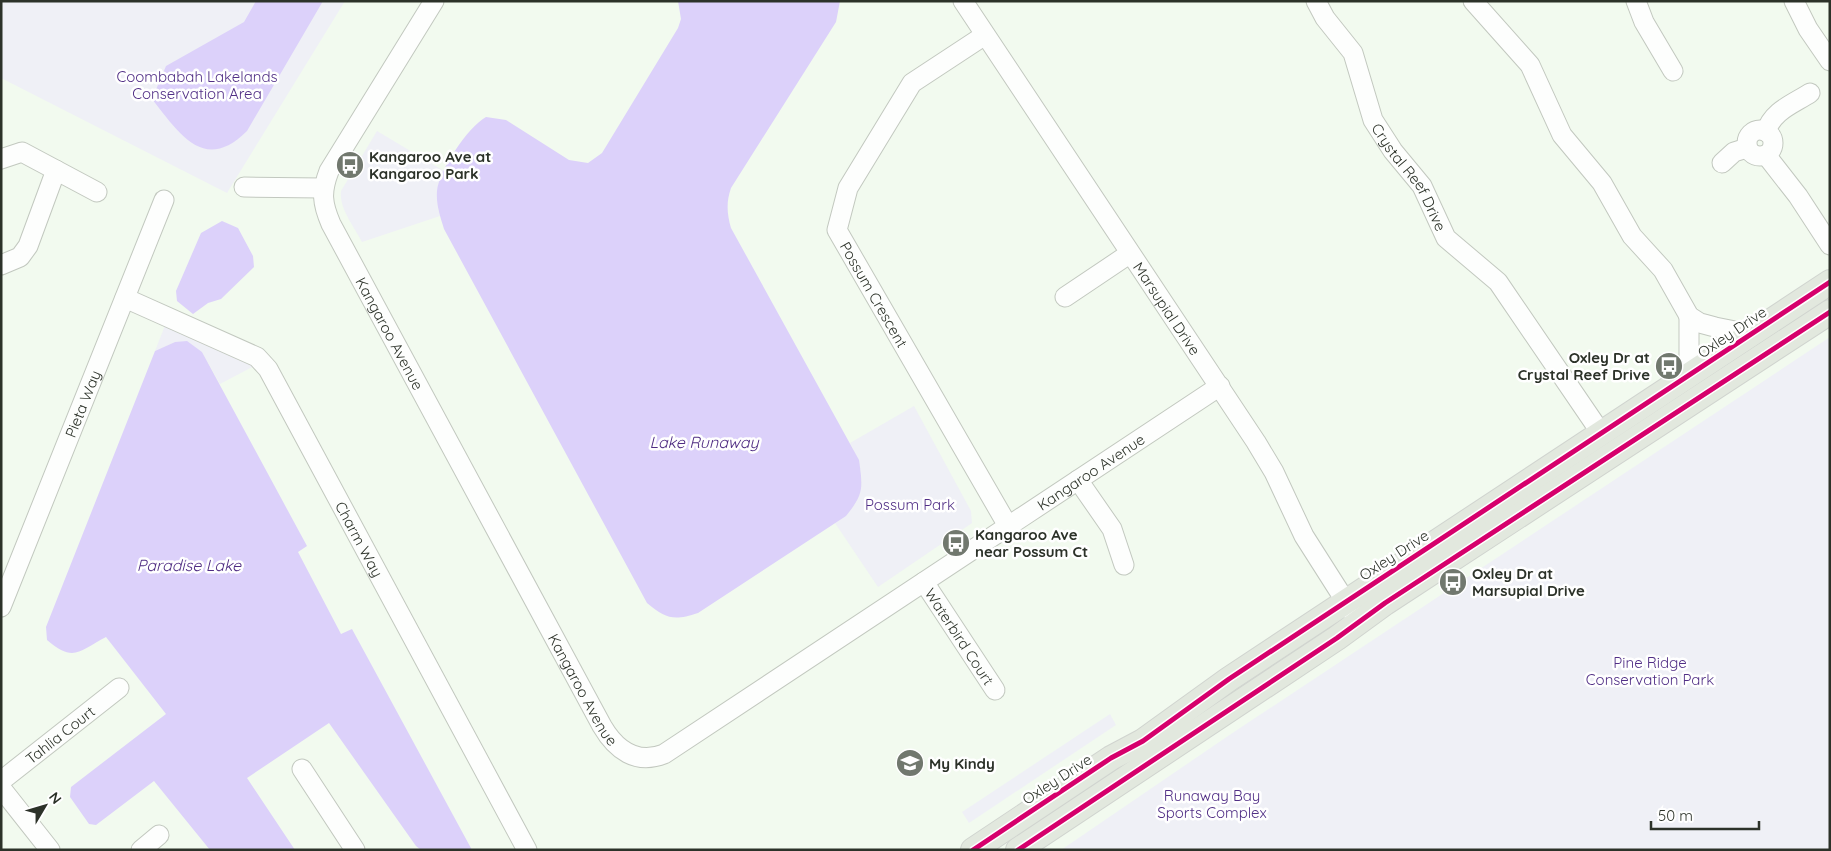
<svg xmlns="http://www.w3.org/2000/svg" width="1831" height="851" font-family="Quicksand,sans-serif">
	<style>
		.green { fill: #eff0f6 }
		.water { fill: #dcd1fa }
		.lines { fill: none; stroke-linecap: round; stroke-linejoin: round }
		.minor-casing { stroke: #c2c8bf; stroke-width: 21 }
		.major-casing { stroke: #d0d4cf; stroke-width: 26 }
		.minor { stroke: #fdfefd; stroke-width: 19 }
		.major { stroke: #e2e8de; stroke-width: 24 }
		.cycleway-casing { stroke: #fff; stroke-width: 8 }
		.cycleway { stroke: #d6006c; stroke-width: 5 }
		.labels { text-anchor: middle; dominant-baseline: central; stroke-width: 5; stroke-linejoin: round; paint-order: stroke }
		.park-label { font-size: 15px; fill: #512f86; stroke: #fff }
		.poi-label { font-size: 15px; font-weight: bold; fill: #2c3229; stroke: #fff; text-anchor: start }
		.street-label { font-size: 15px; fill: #2c3229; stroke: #fff }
		.water-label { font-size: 16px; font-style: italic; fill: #4f2c83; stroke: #fff }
	</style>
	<rect width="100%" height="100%" fill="#f2faef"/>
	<!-- green -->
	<g class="green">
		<polygon points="1,1 345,1 227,193 1,78"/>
		<path d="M377,131L444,171C438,187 435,200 440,216L362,242C354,226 339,209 341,191Z"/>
		<polygon points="166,323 256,365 220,384 202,352 175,342 155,351"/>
		<polygon points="1830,337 1830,850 1061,850 1228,736"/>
		<path d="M914,406L971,511L972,523L878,587L835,523C868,502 867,475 850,443Z"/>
		<polygon points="1110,714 1116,725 969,823 962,812"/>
	</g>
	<!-- water -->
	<g class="water">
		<path d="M256,1H323L247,131C204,174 179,133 152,99L166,66L244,22Z"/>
		<path d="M678,1H840L836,22L731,188C726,202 727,214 731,228L859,460C863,488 864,494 846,516L698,613C674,621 666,619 647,603L444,229C440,216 436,205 437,191C439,170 468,127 486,117L506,120L569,160L588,163L602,153L678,28L681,19Z"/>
		<polygon points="222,221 238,228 253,256 254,267 221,299 208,303 193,314 177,301 176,291 201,233"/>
		<path d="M187,341L202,352L307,546L298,552L341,634L352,629L472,850H421L416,846L329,723L247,778L295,850H210L154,781L96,825L89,824L70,797L71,787L166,714L106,637C79,651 74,663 47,640L46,627L155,351L175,342Z"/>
	</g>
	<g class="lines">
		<defs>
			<g id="minor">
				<path id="s1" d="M434,1L329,171C321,192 322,203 331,224L602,726C616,750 636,765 664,754L1220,386"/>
				<path id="s2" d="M963,1L1256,442L1274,472L1304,536L1353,613"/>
				<path id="s3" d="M1316,1L1325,18L1353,53L1373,120L1393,151L1422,186L1446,238L1498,282L1601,433"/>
				<polyline points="1473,1 1530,65 1562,135 1602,183 1632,236 1663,270 1689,316 1700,323 1715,327 1750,334"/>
				<polyline points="1636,1 1644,22 1673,71"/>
				<polyline points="1794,1 1808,29 1830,61"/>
				<path id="s4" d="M985,35L912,83L848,188L837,230L1008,526"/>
				<circle cx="1760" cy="143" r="13"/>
				<path d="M1766,132C1772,111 1793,104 1810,93"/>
				<polyline points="1766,155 1798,196 1830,245"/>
				<polyline points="1,159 22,152 97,192"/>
				<polyline points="1722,163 1734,152 1747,148"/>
				<polyline points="244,187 322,188"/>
				<polyline points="1,265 20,257 28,246 56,170"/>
				<polyline points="1065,297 1129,254"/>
				<path id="s5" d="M125,298L257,357L268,369L527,850"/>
				<polyline points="1689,316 1689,375"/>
				<polyline points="1078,480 1112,529 1124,565"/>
				<path id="s6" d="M924,582L995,690"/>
				<path id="s7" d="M1,607L164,200"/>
				<polyline points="302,769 355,850"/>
				<path id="s8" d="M1,781L119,688"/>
				<polyline points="1,788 50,850"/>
				<polyline points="141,850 159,835"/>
			</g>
			<g id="major">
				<polyline points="973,850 1111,758 1143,741 1229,679 1830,282"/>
				<polyline points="1018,850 1337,638 1385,603 1830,312"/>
			</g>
		</defs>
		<!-- minor casing -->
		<use href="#minor" class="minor-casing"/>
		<!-- major casing -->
		<use href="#major" class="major-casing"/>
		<!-- minor -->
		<use href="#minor" class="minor"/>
		<!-- major -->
		<use href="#major" class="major"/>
		<defs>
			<g id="cycleway">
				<polyline points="973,850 1111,758 1143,741 1229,679 1830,282"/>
				<polyline points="1018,850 1337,638 1385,603 1830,312"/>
			</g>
		</defs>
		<!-- cycleway casing -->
		<use href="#cycleway" class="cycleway-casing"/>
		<!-- cycleway -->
		<use href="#cycleway" class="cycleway"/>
	</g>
	<!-- icons -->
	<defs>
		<symbol id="bus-disc" viewBox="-11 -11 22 22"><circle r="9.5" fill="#71786e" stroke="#fff"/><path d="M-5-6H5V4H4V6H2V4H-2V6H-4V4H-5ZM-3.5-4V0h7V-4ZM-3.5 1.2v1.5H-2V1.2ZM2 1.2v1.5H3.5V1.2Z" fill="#fff"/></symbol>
		<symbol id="school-disc" viewBox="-11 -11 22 22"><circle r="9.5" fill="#71786e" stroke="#fff"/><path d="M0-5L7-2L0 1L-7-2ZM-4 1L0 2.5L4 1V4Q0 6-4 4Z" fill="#fff"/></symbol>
	</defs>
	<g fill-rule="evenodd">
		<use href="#bus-disc" x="334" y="149" width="32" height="32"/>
		<use href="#bus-disc" x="1653" y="350" width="32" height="32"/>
		<use href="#bus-disc" x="940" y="527" width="32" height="32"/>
		<use href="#bus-disc" x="1437" y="566" width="32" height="32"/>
		<use href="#school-disc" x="894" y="747" width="32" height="32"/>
	</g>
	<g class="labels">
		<!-- park labels -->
		<g class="park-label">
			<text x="197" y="76">Coombabah Lakelands<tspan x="197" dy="17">Conservation Area</tspan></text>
			<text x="910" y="504">Possum Park</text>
			<text x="1650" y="662">Pine Ridge<tspan x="1650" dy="17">Conservation Park</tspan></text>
			<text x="1212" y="795">Runaway Bay<tspan x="1212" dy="17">Sports Complex</tspan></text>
		</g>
		<!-- poi labels -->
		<g class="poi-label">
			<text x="369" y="156">Kangaroo Ave at<tspan x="369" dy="17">Kangaroo Park</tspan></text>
			<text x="1650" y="357" text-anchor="end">Oxley Dr at<tspan x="1650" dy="17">Crystal Reef Drive</tspan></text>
			<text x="975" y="534">Kangaroo Ave<tspan x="975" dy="17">near Possum Ct</tspan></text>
			<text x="1472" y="573">Oxley Dr at<tspan x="1472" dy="17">Marsupial Drive</tspan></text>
			<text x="929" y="763">My Kindy</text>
		</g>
		<!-- street labels -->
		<g class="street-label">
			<text stroke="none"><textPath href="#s3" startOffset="202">Crystal Reef Drive</textPath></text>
			<text stroke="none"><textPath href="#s4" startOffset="328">Possum Crescent</textPath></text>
			<text stroke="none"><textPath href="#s2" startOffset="369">Marsupial Drive</textPath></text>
			<text transform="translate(1732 332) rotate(-34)">Oxley Drive</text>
			<text stroke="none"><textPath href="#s1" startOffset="379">Kangaroo Avenue</textPath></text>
			<text stroke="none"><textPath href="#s7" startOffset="219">Pieta Way</textPath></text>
			<text stroke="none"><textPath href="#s1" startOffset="1412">Kangaroo Avenue</textPath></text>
			<text stroke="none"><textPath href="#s5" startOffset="354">Charm Way</textPath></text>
			<text transform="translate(1394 555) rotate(-33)">Oxley Drive</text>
			<text stroke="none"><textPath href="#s6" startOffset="65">Waterbird Court</textPath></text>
			<text stroke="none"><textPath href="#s1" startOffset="784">Kangaroo Avenue</textPath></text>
			<text stroke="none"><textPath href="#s8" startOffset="75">Tahlia Court</textPath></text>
			<text transform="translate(1057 779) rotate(-33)">Oxley Drive</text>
		</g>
		<!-- water labels -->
		<g class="water-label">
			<text x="704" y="442">Lake Runaway</text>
			<text x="189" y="565">Paradise Lake</text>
		</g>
	</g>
	<!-- border -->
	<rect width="1831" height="851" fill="none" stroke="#2c3229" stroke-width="5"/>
	<!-- north arrow -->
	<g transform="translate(45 806) rotate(52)" stroke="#ffffff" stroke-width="4" paint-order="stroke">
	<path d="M0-4L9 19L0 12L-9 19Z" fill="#2c3229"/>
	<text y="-8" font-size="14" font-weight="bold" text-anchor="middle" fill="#2c3229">N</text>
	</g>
	<!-- scale -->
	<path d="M1651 821v8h108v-8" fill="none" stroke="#2c3229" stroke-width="2.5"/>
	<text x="1658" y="821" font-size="15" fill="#2c3229" stroke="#ffffff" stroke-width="4" paint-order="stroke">50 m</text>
</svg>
